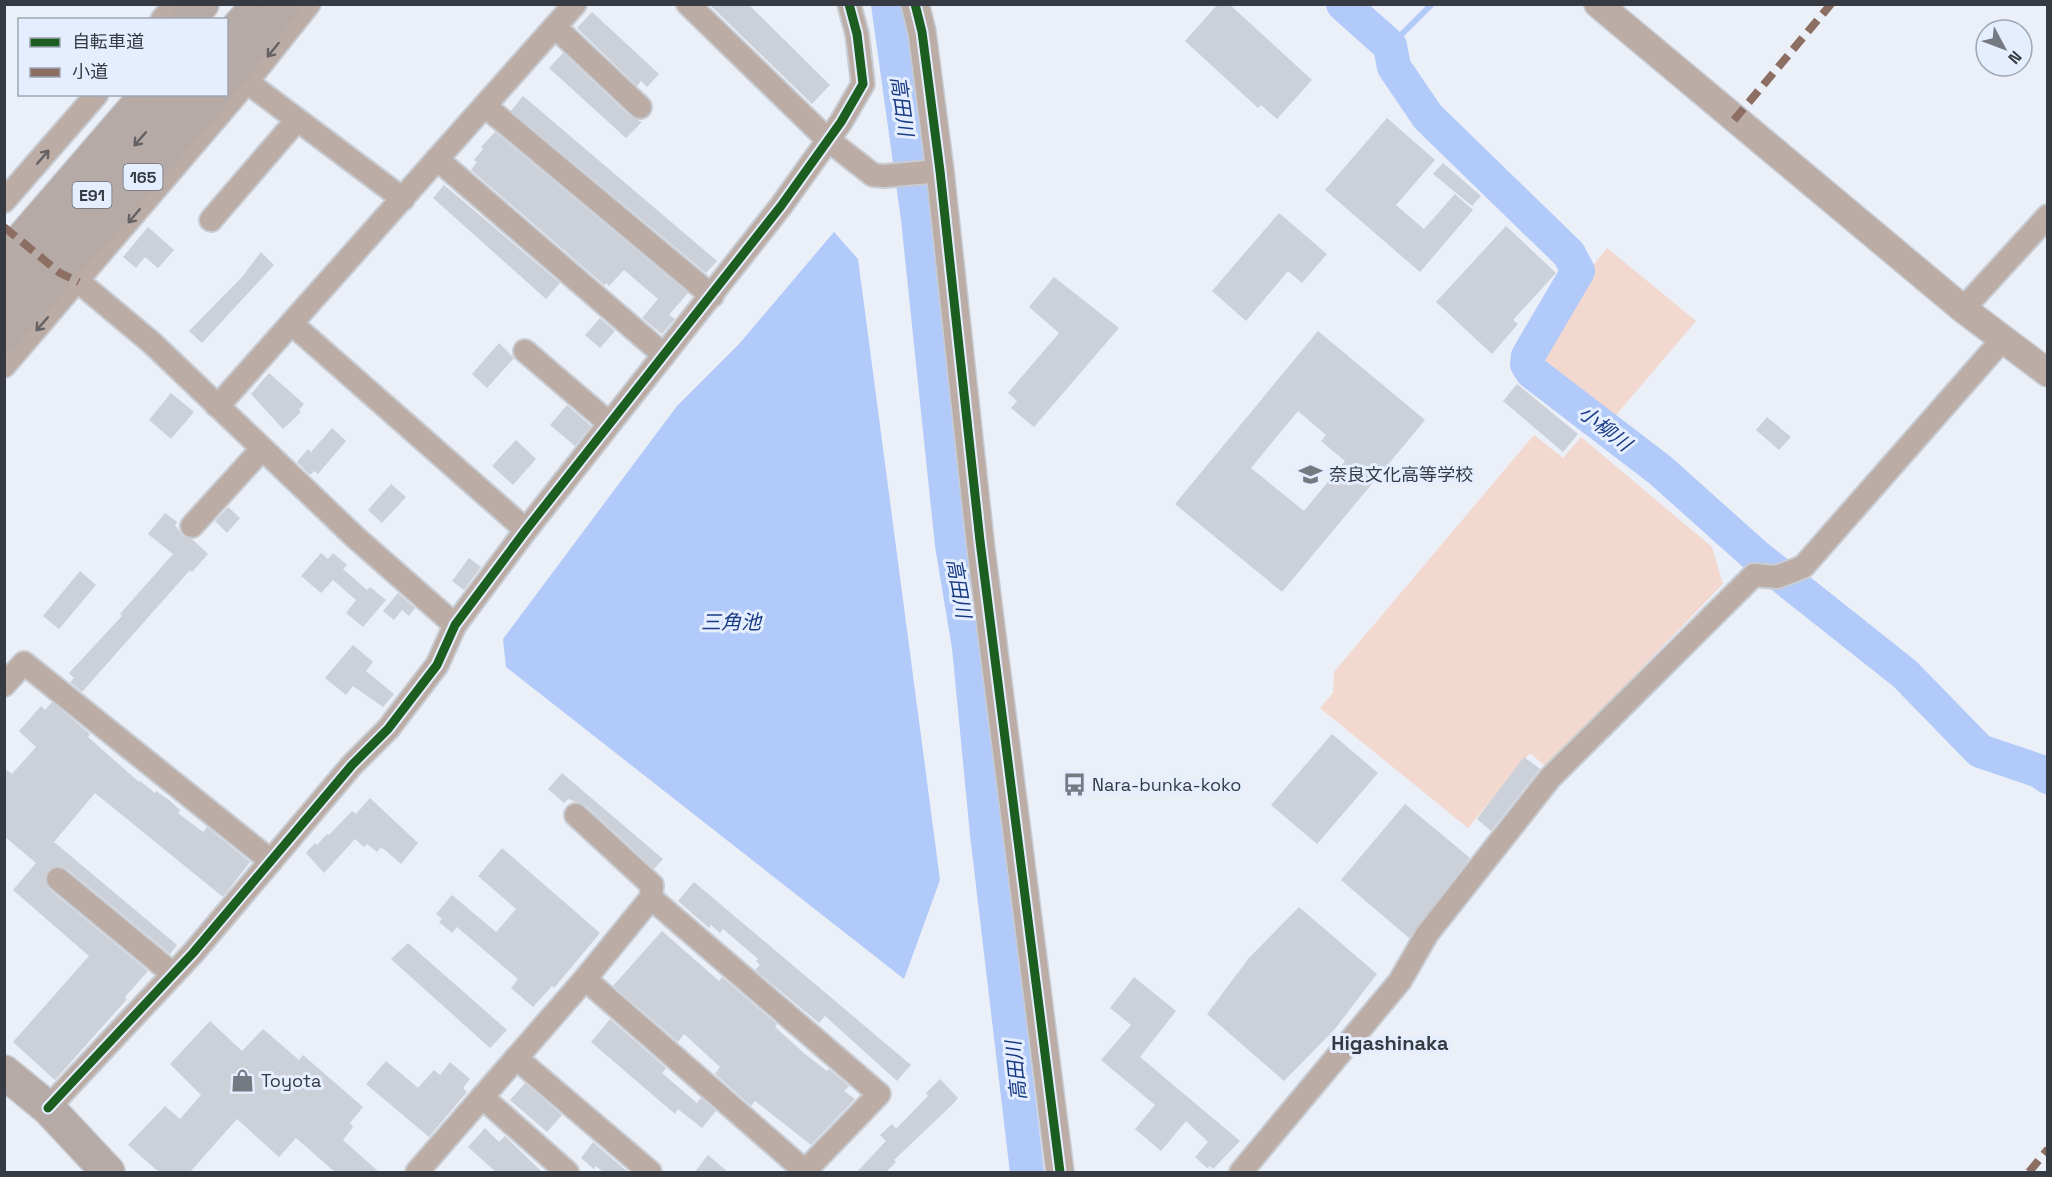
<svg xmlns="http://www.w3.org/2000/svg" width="2052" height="1177" font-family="'Space Grotesk','Noto Sans JP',sans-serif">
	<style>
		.green { fill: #f2d8ce }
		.water { fill: #b1caf9 }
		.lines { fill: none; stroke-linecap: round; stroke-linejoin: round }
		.stream { stroke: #b1caf9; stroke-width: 6 }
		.river { stroke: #b1caf9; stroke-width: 34 }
		.building { fill: #ccd0d8; fill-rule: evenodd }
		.minor-casing { stroke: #c8ccd3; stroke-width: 26 }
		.tertiary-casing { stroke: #c8ccd3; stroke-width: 30 }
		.trunk-casing { stroke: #c8ccd3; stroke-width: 36 }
		.minor { stroke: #bbaca6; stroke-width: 22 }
		.tertiary { stroke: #bbaca6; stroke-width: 27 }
		.trunk { stroke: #b6aaa6; stroke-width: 33 }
		.quiet { stroke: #8d6e63; stroke-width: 8; stroke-dasharray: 15 8; stroke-linecap: butt }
		.cycleway-casing { stroke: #e5eefe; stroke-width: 13 }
		.cycleway { stroke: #1b5e20; stroke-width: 9 }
		.oneway { stroke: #656265 }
		.oneway2 { stroke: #636165 }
		.labels { text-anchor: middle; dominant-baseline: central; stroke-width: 6; stroke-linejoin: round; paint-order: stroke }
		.shield { fill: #e5eefe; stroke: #6a707a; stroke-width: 1.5 }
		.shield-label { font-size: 16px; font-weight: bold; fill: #363a42 }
		.poi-label { font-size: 18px; fill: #363a42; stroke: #e5eefe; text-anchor: start }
		.water-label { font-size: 20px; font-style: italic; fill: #183a83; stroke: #e5eefe }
		.neighbourhood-label { font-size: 20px; font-weight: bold; fill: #363a42; stroke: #e5eefe }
	</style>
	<rect width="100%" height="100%" fill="#ebeff8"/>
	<!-- green -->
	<g class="green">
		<polygon points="1607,248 1696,321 1610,422 1534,365 1535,354 1584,277"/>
		<polygon points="1534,435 1563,458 1581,437 1712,547 1723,584 1546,767 1530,753 1468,828 1320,708 1333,693 1334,672"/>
	</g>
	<!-- water -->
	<polygon class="water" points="834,232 858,259 940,880 904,979 506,667 503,639 677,406 739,344"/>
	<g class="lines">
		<!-- stream -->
		<polyline class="stream" points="1390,46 1432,4"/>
		<!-- river -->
		<g class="river">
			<polyline points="888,4 918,219 952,545 969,647 987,834 1027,1172"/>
			<polyline points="1343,4 1390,46 1394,67 1428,117 1569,254 1578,271 1528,356 1527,364 1532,372 1660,470 1755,555 1905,674 1980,751 2039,771 2048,777"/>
		</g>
	</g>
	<!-- building -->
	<g class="building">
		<polygon points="709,4 748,4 830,85 812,104"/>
		<polygon points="1218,4 1229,4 1312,80 1277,119 1261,105 1258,108 1185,41"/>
		<polygon points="592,12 659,74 647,87 641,81 637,86 577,28"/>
		<polygon points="563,53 631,117 642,122 626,138 549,68"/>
		<polygon points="523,96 717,261 706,273 511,111"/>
		<polygon points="1387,118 1435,160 1396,205 1424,229 1455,194 1473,210 1420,272 1325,190"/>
		<polygon points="495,132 688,293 669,315 675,319 662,334 642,318 658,299 624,270 609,286 606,283 604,285 471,170 477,162 474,160 483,149 481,147"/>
		<polygon points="1443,163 1481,196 1472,206 1433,174"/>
		<polygon points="444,185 560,283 546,299 433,198"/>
		<polygon points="1279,213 1327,254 1302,283 1288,271 1246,321 1212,291"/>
		<polygon points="1506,226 1556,273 1513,320 1518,324 1492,354 1436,302"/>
		<polygon points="148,227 174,250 158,268 145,257 136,268 123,257"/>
		<polygon points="261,252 274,265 202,343 189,331 242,277"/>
		<polygon points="1054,277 1119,328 1034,427 1011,408 1017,401 1008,393 1059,333 1029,307"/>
		<polygon points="600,318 615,331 600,348 585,335"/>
		<path d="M1318,331L1425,420L1282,592L1175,504ZM1298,411L1326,435L1321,441L1345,461L1304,511L1251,468Z"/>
		<polygon points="499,343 514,358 487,388 472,374"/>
		<polygon points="269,373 304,404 299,410 301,412 283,429 251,394"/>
		<polygon points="1517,384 1578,434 1563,452 1503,401"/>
		<polygon points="171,393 194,412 171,439 149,420"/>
		<polygon points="567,405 591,426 575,446 550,425"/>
		<polygon points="1767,417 1791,437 1779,450 1756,430"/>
		<polygon points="332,428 346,441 318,474 314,471 310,475 297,462 308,449 311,452"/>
		<polygon points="516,440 536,459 513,485 492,466"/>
		<polygon points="391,484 406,497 382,523 368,510"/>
		<polygon points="228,507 240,518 227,533 215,521"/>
		<polygon points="165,513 177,522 175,525 183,536 192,539 208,554 192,572 190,570 82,692 70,682 74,678 69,673 122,616 120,614 173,554 148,534"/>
		<polygon points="321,553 328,559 333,553 347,565 343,569 367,590 370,587 386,600 363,627 346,613 356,600 333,580 321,593 301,576"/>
		<polygon points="469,558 481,567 464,590 452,581"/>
		<polygon points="80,571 96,585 59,629 43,616"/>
		<polygon points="398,593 415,608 409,616 402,610 394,620 383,611"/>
		<polygon points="353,645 373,662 366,671 394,694 383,707 353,686 346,695 325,678"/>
		<polygon points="52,702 90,734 88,737 139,782 140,781 155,793 156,791 169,800 180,810 178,813 203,832 207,827 250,862 223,897 95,793 54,842 177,945 170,954 67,869 60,866 48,870 45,877 49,889 148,971 125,997 127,999 55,1080 13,1042 89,956 13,890 36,863 4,836 4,768 12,774 36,747 19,731 41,706 45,710"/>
		<polygon points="1332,734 1378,773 1317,844 1271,805"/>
		<polygon points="1524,757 1540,769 1491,831 1477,819"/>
		<polygon points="562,773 663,859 654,869 585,805 568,799 564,803 548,789"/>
		<polygon points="370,798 418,843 401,864 384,849 380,848 377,852 367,844 364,847 355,839 324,873 306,853 315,843 317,845 327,834 329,835 352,811 356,814"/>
		<polygon points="1405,804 1470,858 1409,938 1341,880"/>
		<polygon points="502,848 600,933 554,988 552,986 533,1007 511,988 518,979 457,927 452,933 439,922 442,919 436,914 452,895 496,932 516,909 478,876"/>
		<polygon points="694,882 911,1065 897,1081 825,1016 819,1023 755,970 760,965 756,961 758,959 723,929 720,933 711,925 709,928 678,901"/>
		<polygon points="1299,907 1377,974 1334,1030 1284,1081 1207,1014 1249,958"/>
		<polygon points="662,931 719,981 722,977 777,1024 775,1027 805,1054 827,1071 829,1069 849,1086 844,1091 855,1099 811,1145 755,1101 751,1106 715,1074 720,1067 684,1034 678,1042 613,986"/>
		<polygon points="408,943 507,1030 490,1048 391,959"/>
		<polygon points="1134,977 1176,1011 1140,1057 1240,1141 1213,1169 1210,1166 1207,1168 1195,1157 1208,1142 1186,1121 1161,1151 1135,1129 1155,1105 1101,1060 1131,1025 1110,1008"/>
		<polygon points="610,1019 666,1068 662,1073 697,1103 701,1098 716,1111 702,1128 678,1109 675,1114 591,1042"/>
		<polygon points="210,1021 242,1051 263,1029 299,1060 303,1055 363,1107 350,1123 353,1127 343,1140 380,1173 336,1173 296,1138 279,1157 237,1119 189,1173 160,1173 128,1145 165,1106 180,1119 201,1095 170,1064"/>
		<polygon points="386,1061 418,1088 434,1070 440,1075 450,1062 470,1079 463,1088 467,1092 429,1137 366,1084"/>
		<polygon points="940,1079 958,1098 954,1103 894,1160 896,1162 885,1173 856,1173 886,1141 880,1135 892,1124 896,1129 928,1096 926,1093"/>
		<polygon points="525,1083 562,1115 547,1132 510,1100"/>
		<polygon points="485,1128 499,1142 505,1136 543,1173 497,1173 468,1147"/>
		<polygon points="593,1142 629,1173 604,1173 596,1166 594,1169 581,1158"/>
		<polygon points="708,1155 729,1173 694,1173"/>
	</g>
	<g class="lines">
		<defs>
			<g id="minor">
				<polyline points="688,4 827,139 873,175 884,176 940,171"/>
				<polyline points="162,20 175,4"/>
				<polyline points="555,27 640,107"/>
				<polyline points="247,82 403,199"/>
				<polyline points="485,106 712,296"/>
				<polyline points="437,159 664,355"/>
				<polyline points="4,201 97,94"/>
				<polyline points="211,220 297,120"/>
				<polyline points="79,282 152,343 355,537 455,625"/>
				<polyline points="1963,309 2048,216"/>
				<polyline points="292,324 526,530"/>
				<polyline points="525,351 609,423"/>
				<polyline points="4,366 247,82 309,4"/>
				<polyline points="216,405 225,398 575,4"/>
				<polyline points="192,526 262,449"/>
				<polyline points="4,685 24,663 271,861"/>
				<polyline points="576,815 652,885 651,898"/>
				<polyline points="58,879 173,974"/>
				<polyline points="585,979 805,1171"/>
				<polyline points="516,1058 650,1172"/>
				<polyline points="482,1097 567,1172"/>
				<polyline points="48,1108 193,953 352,765 388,729 437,665 455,625 526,530 781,206 841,122 863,84 857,34 849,4"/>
				<polyline points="417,1172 585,979 651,898 879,1094 804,1172"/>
				<polyline points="1241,1172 1400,981 1427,934 1550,778 1754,575 1777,577 1803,567 2003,339"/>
			</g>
			<g id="tertiary">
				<polyline points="915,4 922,32 940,171 980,541 1060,1172"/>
				<polyline points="1598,4 1963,309 2048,373"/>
			</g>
			<g id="trunk">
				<polyline points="188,20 202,4"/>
				<polyline points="226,41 259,4"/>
				<polyline points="226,79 284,4"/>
				<polyline points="4,260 147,94"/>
				<polyline points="4,295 179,94"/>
				<polyline points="4,336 214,94"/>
				<polyline points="4,1072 48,1108 108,1172"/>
			</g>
		</defs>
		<!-- minor casing -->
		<use href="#minor" class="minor-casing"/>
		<!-- tertiary casing -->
		<use href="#tertiary" class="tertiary-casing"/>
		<!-- trunk casing -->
		<use href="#trunk" class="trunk-casing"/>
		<!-- minor -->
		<use href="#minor" class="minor"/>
		<!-- tertiary -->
		<use href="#tertiary" class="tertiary"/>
		<!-- trunk -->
		<use href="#trunk" class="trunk"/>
		<!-- quiet -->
		<g class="quiet">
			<polyline points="1734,120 1831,4"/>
			<polyline points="4,227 60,273 79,282"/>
			<polyline points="2029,1172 2048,1149"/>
		</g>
		<defs>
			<g id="cycleway">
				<polyline points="915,4 922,32 940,171 980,541 1060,1172"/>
				<polyline points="48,1108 193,953 352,765 388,729 437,665 455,625 526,530 781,206 841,122 863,84 857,34 849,4"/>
			</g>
		</defs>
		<!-- cycleway casing -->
		<use href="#cycleway" class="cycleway-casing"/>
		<!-- cycleway -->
		<use href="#cycleway" class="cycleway"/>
	</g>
	<!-- one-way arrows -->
	<defs><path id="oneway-shaft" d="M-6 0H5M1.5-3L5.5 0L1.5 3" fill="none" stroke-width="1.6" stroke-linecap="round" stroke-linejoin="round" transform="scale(1.5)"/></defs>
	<g class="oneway">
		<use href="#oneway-shaft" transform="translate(273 50) rotate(129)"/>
		<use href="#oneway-shaft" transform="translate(43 157) rotate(-49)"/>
		<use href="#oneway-shaft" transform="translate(134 216) rotate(130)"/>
		<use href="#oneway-shaft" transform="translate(42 324) rotate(131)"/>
	</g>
	<use class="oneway2" href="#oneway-shaft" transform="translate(140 139) rotate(131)"/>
	<!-- icons -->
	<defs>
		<symbol id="school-bare" viewBox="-9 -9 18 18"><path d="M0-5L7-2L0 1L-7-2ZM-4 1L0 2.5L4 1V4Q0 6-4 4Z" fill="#757982" stroke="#e5eefe" stroke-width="2.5" paint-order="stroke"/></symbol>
		<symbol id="bus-bare" viewBox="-9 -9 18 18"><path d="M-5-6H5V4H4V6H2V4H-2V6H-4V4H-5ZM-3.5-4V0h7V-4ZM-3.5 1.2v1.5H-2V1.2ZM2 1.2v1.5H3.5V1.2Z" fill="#757982" stroke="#e5eefe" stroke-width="2.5" paint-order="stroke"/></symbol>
		<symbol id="shop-bare" viewBox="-9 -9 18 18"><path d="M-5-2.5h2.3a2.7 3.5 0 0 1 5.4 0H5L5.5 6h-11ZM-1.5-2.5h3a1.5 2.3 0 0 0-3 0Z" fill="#757982" stroke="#e5eefe" stroke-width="2.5" paint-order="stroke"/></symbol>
	</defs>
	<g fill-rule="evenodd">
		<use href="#school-bare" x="1294" y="458" width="33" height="33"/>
		<use href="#bus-bare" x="1058" y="768" width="33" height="33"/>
		<use href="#shop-bare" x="226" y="1064" width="33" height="33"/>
	</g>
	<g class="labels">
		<!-- shield labels -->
		<g class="shield">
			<rect x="123.5" y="164" width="39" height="26" rx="4.5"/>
			<rect x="72.5" y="182" width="39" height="26" rx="4.5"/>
		</g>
		<g class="shield-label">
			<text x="143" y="177">165</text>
			<text x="92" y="195">E91</text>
		</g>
		<!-- poi labels -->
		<g class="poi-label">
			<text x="1329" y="474">奈良文化高等学校</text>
			<text x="1092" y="784">Nara-bunka-koko</text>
			<text x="261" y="1080">Toyota</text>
		</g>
		<!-- water labels -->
		<g class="water-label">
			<text transform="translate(902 106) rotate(82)">高田川</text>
			<text transform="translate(1605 428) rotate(38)">小柳川</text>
			<text transform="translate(959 588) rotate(80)">高田川</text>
			<text x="731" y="622">三角池</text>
			<text transform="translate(1016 1071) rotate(-96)">高田川</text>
		</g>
		<!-- neighbourhood labels -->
		<g class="neighbourhood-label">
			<text x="1390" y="1043">Higashinaka</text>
		</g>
	</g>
	<!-- border -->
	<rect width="2052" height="1177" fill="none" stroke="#363a42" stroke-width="12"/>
	<!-- legend -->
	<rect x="18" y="18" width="210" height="78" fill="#e5eefe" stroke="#9fa6b3" stroke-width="1.5"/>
	<rect x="30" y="38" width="30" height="9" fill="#1b5e20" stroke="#9fa6b3" stroke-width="1.5"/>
	<text x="72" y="48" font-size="18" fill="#363a42">自転車道</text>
	<rect x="30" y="68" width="30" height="9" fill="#8d6e63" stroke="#9fa6b3" stroke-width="1.5"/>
	<text x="72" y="78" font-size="18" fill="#363a42">小道</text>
	<!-- north arrow -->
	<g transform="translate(2004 48) rotate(131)"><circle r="28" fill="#e5eefe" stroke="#9fa6b3" stroke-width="1.5"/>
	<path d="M0-4.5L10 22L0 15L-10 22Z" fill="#757982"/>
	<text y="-9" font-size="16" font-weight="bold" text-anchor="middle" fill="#363a42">N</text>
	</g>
</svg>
